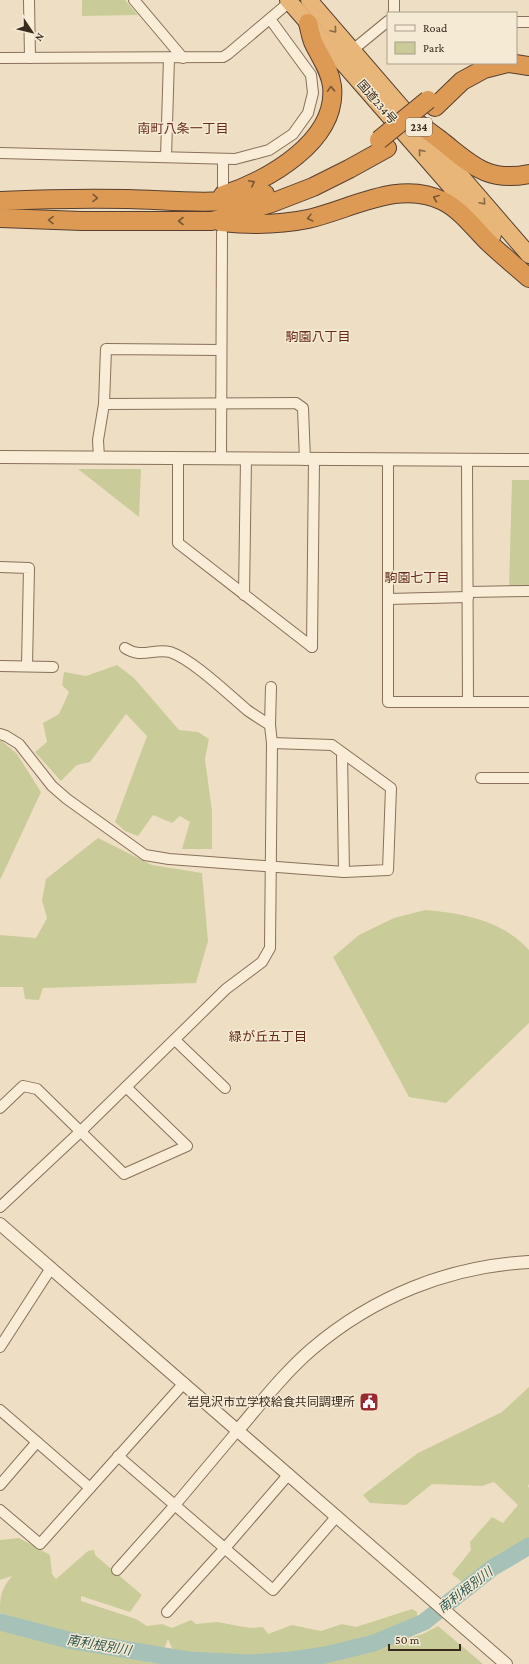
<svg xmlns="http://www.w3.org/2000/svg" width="529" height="1664" font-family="'Crimson Pro','Noto Sans JP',serif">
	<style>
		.green { fill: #c9cc98 }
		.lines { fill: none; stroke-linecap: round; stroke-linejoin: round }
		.river { stroke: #a6c1b8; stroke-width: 17 }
		.minor-casing { stroke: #88705a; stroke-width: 12 }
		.tertiary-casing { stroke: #88705a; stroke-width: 14 }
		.trunk-casing { stroke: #563f2f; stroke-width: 18 }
		.motorway-casing { stroke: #563f2f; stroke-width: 20 }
		.minor { stroke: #f9edd7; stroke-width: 10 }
		.tertiary { stroke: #f9edd7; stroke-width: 12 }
		.trunk { stroke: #e7b678; stroke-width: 16 }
		.motorway { stroke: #dd9a55; stroke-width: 18 }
		.motorway-bridge-casing { stroke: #563f2f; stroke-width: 20; stroke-linecap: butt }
		.motorway-bridge { stroke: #dd9a55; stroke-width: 18 }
		.oneway { stroke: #876946 }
		.oneway2 { stroke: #7b5734 }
		.labels { text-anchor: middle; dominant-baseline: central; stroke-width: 3; stroke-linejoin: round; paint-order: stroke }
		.shield { fill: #f5ead3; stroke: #716454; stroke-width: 1 }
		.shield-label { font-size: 11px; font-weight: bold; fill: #392a1e }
		.street-label { font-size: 12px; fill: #392a1e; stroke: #f5ead3 }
		.poi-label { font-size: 12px; fill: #392a1e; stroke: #f5ead3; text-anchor: end }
		.neighbourhood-label { font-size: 13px; fill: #65291e; stroke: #f5ead3 }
		.water-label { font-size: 13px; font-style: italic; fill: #2e5853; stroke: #f5ead3 }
	</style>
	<rect width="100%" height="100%" fill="#eedfc4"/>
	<!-- green -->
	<g class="green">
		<polygon points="82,0 125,0 138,15 82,16"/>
		<polygon points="78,469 141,469 139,517"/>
		<polygon points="512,480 529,480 529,587 509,588"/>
		<polygon points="117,665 134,678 179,730 198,732 209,739 205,759 212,811 212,849 182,849 190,822 180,816 172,823 153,815 138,836 125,831 115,822 147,736 126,714 90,762 77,765 61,781 35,752 47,742 43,723 59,714 69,692 62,685 64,672 86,676"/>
		<polygon points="0,741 2,741 17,754 41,792 0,880"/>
		<polygon points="98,838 152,865 202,873 208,941 196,983 43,988 39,1000 25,999 23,987 0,987 0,935 36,938 47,918 42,900 46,879"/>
		<path d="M425,910C463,913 503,921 529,950V1023L446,1103L409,1097L333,957L359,935L394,918Z"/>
		<polygon points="529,1387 529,1484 528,1486 529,1488 529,1539 496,1556 462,1582 452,1574 471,1550 470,1542 492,1517 503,1523 518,1505 494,1482 482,1486 432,1484 406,1505 370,1503 363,1495 418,1453 502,1412"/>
		<path d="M19,1538L50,1555L52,1574L56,1579L88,1551L94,1550L95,1555L142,1595L130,1612L81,1596V1601L136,1619L147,1626L162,1624L172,1628L191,1620L196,1624L217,1622L250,1628L263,1627L268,1634L292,1625L321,1631L342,1624L356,1627L412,1609L417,1612V1623L384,1642L312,1663H318L423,1634L438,1626L483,1664H195L182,1662L172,1648L168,1639C164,1651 159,1658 147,1662L166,1664H0V1623L41,1638L84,1649L142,1661L106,1651L89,1635L34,1627L0,1613C0,1597 1,1589 12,1576L0,1580V1540Z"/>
	</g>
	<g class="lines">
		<!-- river -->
		<polyline class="river" points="0,1622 68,1640 188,1660 249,1663 292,1660 325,1655 374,1643 424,1622 492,1568 529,1546"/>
		<defs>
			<g id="minor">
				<polyline points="29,0 30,58"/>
				<polyline points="134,0 183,58"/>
				<polyline points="394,13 394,0"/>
				<polyline points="516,22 529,22"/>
				<polyline points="349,53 388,21"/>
				<polyline points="0,58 223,57 228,54 292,0"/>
				<polyline points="0,153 235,159 269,150 293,134 308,113 313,93 311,75 270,19"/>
				<polyline points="166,157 169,58"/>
				<polyline points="223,186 223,159"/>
				<polyline points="104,404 296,403 303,408 305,460"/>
				<polyline points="99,458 98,440 104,404 106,349 221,350"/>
				<polyline points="178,459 178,543 312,647"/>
				<polyline points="221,459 222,233"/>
				<polyline points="388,460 388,702 529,702"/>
				<polyline points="467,460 468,702"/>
				<polyline points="0,567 29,568 27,666"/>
				<polyline points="468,592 529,591"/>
				<polyline points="244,595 246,459"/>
				<polyline points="388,599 468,597"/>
				<polyline points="312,647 314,460"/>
				<path d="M125,648C141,659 154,648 170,652C192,659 228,694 247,710C254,715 262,720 270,725"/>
				<polyline points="0,666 53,667"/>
				<polyline points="0,734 6,736 19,744 52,786 67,799 145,855 169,859 344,872 388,870 391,788 332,745 272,743"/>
				<polyline points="342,753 344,872"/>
				<polyline points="481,778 529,778"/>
				<polyline points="175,1040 225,1088"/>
				<polyline points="0,1108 23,1086 37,1089 124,1174 187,1146 126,1087"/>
				<polyline points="0,1207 80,1132 226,989 262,962 270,948 272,743 270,725 271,687"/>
				<polyline points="0,1347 51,1268"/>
				<polyline points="0,1410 37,1442 0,1485"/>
				<polyline points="37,1442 90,1488 184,1383"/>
				<polyline points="118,1456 273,1590 337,1516"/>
				<polyline points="0,1510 40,1544 90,1488"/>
				<polyline points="117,1570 175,1505 238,1430"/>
				<polyline points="167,1612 225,1548 289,1474"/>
			</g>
			<g id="tertiary">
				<polyline points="0,457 529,460"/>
				<polyline points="0,1224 506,1664"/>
				<path d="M238,1430C261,1403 284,1373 312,1349C373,1297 449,1266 529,1262"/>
			</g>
			<g id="trunk">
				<polyline points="288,0 493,235"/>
				<polyline points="309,0 529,255"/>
			</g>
			<g id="motorway">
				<polyline points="509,63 529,66"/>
				<polyline points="435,107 462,81 484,69 508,63"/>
				<path d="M412,119C421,126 430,132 439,139C470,163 486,183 529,174"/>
				<path d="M223,195C267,181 338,141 332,86C330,70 321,58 314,44C311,38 310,30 308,23"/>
				<path d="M0,201C43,199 85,198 128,199C173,200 221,207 265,194"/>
				<polyline points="0,218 82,221 212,221 269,204 313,187 349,169 387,148"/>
				<path d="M221,222C250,225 279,225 308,219C352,209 399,179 443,201C461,210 474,228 488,242C501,254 515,266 529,278"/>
			</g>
		</defs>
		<!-- minor casing -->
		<use href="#minor" class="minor-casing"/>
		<!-- tertiary casing -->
		<use href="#tertiary" class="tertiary-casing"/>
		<!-- trunk casing -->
		<use href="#trunk" class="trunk-casing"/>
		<!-- motorway casing -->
		<use href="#motorway" class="motorway-casing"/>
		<!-- minor -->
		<use href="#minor" class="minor"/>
		<!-- tertiary -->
		<use href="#tertiary" class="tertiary"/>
		<!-- trunk -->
		<use href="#trunk" class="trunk"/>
		<!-- motorway -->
		<use href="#motorway" class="motorway"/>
		<defs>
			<polyline id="motorway-bridge" points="379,140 428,100"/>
		</defs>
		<!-- motorway-bridge casing -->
		<use href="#motorway-bridge" class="motorway-bridge-casing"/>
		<!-- motorway-bridge -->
		<use href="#motorway-bridge" class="motorway-bridge"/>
	</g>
	<!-- one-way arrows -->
	<defs><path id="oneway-chevron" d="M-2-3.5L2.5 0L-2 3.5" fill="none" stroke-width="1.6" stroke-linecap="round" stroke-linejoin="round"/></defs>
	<g class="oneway">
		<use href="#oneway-chevron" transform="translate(334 30) rotate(50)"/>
		<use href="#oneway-chevron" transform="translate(421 152) rotate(-131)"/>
		<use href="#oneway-chevron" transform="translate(483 202) rotate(49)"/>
	</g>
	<g class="oneway2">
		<use href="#oneway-chevron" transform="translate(331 89) rotate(-92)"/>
		<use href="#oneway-chevron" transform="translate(252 183) rotate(-26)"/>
		<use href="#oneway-chevron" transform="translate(95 198) rotate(1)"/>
		<use href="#oneway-chevron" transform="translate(436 198) rotate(-157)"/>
		<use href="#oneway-chevron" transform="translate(310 218) rotate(166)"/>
		<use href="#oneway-chevron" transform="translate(51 220) rotate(-178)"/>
		<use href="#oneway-chevron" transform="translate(181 221) rotate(180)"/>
	</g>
	<!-- icons -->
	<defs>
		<symbol id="civic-square" viewBox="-11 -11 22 22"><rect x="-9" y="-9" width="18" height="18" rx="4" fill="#972b31" stroke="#f5ead3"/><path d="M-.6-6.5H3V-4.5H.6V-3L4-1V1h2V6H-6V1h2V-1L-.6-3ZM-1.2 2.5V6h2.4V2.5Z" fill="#fff"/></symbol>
	</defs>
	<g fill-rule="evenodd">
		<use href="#civic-square" x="358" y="1391" width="22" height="22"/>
	</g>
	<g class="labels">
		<!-- shield labels -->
		<rect class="shield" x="406" y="118" width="26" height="18" rx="3"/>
		<g class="shield-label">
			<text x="419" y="127">234</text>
		</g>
		<!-- street labels -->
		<g class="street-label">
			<text transform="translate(377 102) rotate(49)">国道234号</text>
		</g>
		<!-- poi labels -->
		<g class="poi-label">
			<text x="355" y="1402">岩見沢市立学校給食共同調理所</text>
		</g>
		<!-- neighbourhood labels -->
		<g class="neighbourhood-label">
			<text x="183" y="128">南町八条一丁目</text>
			<text x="318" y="336">駒園八丁目</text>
			<text x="417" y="577">駒園七丁目</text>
			<text x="268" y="1036">緑が丘五丁目</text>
		</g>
		<!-- water labels -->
		<g class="water-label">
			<text transform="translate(465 1590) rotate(-38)">南利根別川</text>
			<text transform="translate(99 1645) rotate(10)">南利根別川</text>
		</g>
	</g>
	<!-- legend -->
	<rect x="387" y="12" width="130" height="52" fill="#f5ead3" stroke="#aa9d8b"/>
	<rect x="395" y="25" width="20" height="6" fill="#f9edd7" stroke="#aa9d8b"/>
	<text x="423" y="32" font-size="12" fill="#392a1e">Road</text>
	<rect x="395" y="42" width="20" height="12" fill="#c9cc98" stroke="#aa9d8b"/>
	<text x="423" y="52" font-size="12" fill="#392a1e">Park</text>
	<!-- north arrow -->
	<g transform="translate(32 32) rotate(125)" stroke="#f5ead3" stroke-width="3" paint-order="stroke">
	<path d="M0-3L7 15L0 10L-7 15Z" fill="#392a1e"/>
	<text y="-6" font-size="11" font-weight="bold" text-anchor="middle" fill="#392a1e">N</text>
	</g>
	<!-- scale -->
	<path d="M389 1644v6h71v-6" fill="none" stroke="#392a1e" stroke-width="2"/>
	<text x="395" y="1644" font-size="12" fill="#392a1e" stroke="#f5ead3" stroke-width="3" paint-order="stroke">50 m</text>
</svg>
